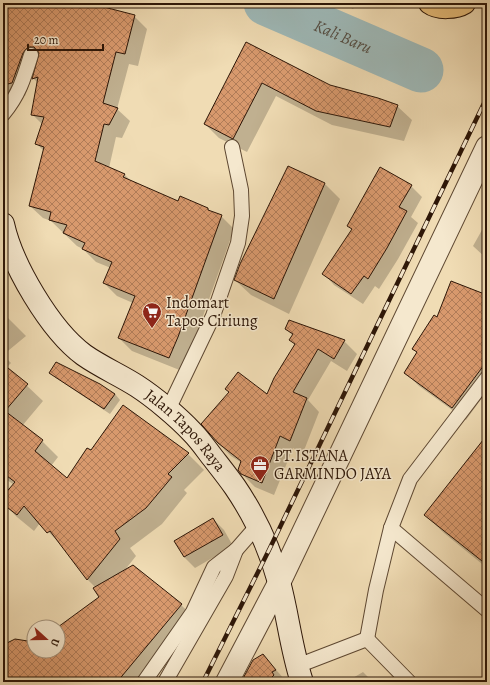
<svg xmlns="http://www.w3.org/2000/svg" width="490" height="685" font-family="Alegreya,serif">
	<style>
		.shadow { fill: #0003 }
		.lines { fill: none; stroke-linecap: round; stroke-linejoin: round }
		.river { stroke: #9eb9b8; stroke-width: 45 }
		.building { fill: url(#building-cross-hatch); stroke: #2d1607 }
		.lane-casing { stroke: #5e4832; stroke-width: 16 }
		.street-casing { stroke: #5e4832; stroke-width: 24 }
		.secondary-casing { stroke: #2d1607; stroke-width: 24 }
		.highway-casing { stroke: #2d1607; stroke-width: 24 }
		.lane { stroke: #f5e8ce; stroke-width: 14 }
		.street { stroke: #f5e8ce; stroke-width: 22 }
		.secondary { stroke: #f5e8ce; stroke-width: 22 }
		.highway { stroke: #e8be7a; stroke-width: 22 }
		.rail-casing { stroke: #2d1607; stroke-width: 4.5 }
		.rail { stroke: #f5e8ce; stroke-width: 3; stroke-dasharray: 9; stroke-linecap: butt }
		.labels { text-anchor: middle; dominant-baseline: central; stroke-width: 3; stroke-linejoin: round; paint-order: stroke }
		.poi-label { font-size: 16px; fill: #2d1607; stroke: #f5e8ce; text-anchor: start }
		.street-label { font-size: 16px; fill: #2d1607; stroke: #f5e8ce }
		.water-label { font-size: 17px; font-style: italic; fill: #554f45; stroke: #f5e8ce }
	</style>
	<defs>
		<pattern id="building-cross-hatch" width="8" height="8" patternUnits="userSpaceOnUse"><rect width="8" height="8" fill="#d8996d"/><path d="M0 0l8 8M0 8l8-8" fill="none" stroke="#b07c58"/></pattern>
	</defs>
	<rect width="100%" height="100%" fill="#f0dcb4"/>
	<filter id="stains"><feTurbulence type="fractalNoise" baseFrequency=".005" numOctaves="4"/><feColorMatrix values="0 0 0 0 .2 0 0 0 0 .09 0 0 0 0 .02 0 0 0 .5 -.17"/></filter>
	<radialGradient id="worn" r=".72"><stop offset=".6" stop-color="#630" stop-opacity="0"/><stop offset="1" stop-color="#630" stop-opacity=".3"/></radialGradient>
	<!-- shadow -->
	<g class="shadow">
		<polygon points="3,3 97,3 100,4 105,8 134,16 147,29 138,66 129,64 117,109 130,121 122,138 116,137 109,168 124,174 133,183 178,203 208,209 211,212 221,216 234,229 191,350 182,371 132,351 119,338 133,303 117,296 104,283 111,268 96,262 83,249 77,246 51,221 43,218 30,206 44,151 37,144 43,125 32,114 38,83 32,77 25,96 3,93"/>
		<polygon points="343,3 357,3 353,9"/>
		<polygon points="246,43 330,86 397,106 412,120 404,141 332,125 276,96 247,152 219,138 205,124"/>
		<polygon points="325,184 340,199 289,314 251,295 235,280"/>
		<polygon points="411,186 422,197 411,217 418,223 398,259 379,289 375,286 363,304 334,285 324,274 353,231 348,226"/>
		<polygon points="487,221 487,259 473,246"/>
		<polygon points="487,296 487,391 466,420 419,386 406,373 417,353 414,349 438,318"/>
		<polygon points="3,313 26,336 3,355 11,363 7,367 43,401 22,426 42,441 58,457 51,466 67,479 91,452 188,454 204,470 184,490 187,493 162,524 130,548 136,556 124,571 181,605 200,623 151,682 3,682 3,646 34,643 34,651 58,651 58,628 100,597 96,588 88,580 64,548 40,523 34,531 17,517 3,503 3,498 14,485 3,477"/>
		<polygon points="286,329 344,341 357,354 347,371 331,361 308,400 319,412 303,453 293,448 274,495 255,487 242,474 242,463 231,456 218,443 268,396 295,345 290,340 293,336"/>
		<polygon points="51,373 115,394 120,400 110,414 56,378"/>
		<polygon points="487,437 487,568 444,533 425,515"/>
		<polygon points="213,519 224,530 233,546 195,568 184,557 175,541"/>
		<polygon points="263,655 285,680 282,682 242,682"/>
		<polygon points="363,672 373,682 346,682"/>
	</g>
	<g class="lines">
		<!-- river -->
		<path class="river" id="s1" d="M266,3L421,70"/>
	</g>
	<!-- building -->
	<g class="building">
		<polygon points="3,3 100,3 100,6 135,15 125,54 116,52 103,103 118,108 109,125 104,124 95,161 125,174 123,177 178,201 180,196 208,208 208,210 222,215 178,337 169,358 118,338 135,296 103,283 112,262 82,249 85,243 63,233 67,225 49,220 51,212 29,206 44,147 35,144 44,117 31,115 38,77 32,79 39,53 37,50 34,47 29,47 26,49 23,53 12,83 3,85"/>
		<polygon points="246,42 330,85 378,98 398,105 390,127 316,111 262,83 233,139 204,124"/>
		<polygon points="288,166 325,183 274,299 234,280 240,264"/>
		<polygon points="380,167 412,185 399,207 407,211 387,248 368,279 364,276 351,294 322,274 352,229 347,226"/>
		<polygon points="451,281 487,295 487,361 452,408 404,373 417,352 412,349 434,315 437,317"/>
		<polygon points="289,320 345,340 334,359 318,349 293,392 307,398 290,441 280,436 262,483 241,474 238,470 241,461 218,443 201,424 229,392 225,389 238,372 267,394 274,378 295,344 289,340 293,334 285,329"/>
		<polygon points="56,362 100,384 115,394 104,409 49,373"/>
		<polygon points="3,364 28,384 5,411 43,440 35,451 67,478 87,448 91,450 123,405 189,453 168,474 172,477 146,508 115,531 120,539 87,580 50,531 47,533 24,506 17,515 3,504 3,496 15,482 3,473"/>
		<polygon points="487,435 487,565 424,515"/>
		<polygon points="213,518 223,535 184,557 174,541"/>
		<polygon points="133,565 182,604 117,682 3,682 3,645 15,639 34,642 34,651 58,651 58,627 99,597 93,588"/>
		<polygon points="263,654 276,670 272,672 274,675 272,677 278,682 241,682 253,660"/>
	</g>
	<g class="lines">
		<defs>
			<g id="lane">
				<path d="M3,114C19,95 24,78 31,55"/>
				<polyline points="168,410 213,316 238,243 242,216 241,190 232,147"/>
				<polyline points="391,528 487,610"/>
				<polyline points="367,639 376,590 391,528 410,479 487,378"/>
				<polyline points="367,639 409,682"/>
				<polyline points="297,666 367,639"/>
				<polyline points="144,682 193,612 214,567 236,550 257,526"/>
				<polyline points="165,682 226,576 236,550"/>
			</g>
			<polyline id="street" points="227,682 279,583 487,147"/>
			<g id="secondary">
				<path id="s2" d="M3,224C12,265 50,330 84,355C101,367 120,375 137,386C154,397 178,417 192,432C200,440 206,449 213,458C220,467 228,477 235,487C254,515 270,549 279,582C288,615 291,649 302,682"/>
			</g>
			<path id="highway" d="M430,3C438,9 456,8 464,3"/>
		</defs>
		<!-- lane casing -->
		<use href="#lane" class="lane-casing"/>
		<!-- street casing -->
		<use href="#street" class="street-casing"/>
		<!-- secondary casing -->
		<use href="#secondary" class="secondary-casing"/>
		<!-- highway casing -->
		<use href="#highway" class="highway-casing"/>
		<!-- lane -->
		<use href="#lane" class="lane"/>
		<!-- street -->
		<use href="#street" class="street"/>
		<!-- secondary -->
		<use href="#secondary" class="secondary"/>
		<!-- highway -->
		<use href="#highway" class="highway"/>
		<defs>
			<polyline id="rail" points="203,682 269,550 487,97"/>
		</defs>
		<!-- rail casing -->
		<use href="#rail" class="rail-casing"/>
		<!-- rail -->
		<use href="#rail" class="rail"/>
	</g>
	<!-- icons -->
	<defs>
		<symbol id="supermarket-pin" viewBox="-11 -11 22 30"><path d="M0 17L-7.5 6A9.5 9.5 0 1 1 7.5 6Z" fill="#8f2418" stroke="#f5e8ce"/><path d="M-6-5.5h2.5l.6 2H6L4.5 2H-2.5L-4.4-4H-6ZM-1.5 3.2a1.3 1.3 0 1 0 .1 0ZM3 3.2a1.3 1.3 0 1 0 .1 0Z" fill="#fff"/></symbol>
		<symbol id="office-pin" viewBox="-11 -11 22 30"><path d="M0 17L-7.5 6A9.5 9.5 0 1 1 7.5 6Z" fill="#8f2418" stroke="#f5e8ce"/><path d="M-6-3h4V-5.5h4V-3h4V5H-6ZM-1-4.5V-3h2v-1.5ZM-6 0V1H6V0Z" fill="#fff"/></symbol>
	</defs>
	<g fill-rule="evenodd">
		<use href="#supermarket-pin" x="141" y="301" width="22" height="30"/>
		<use href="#office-pin" x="249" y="454" width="22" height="30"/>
	</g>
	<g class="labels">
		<!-- poi labels -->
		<g class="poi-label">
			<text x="166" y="303">Indomart<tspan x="166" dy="18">Tapos Ciriung</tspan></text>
			<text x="274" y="456">PT.ISTANA<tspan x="274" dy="18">GARMINDO JAYA</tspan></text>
		</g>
		<!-- street labels -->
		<g class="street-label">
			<text stroke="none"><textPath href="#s2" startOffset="284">Jalan Tapos Raya</textPath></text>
		</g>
		<!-- water labels -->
		<g class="water-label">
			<text stroke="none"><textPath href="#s1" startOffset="84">Kali Baru</textPath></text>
		</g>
	</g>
	<!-- margin -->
	<rect width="490" height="685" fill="none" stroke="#f0dcb4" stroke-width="16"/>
	<rect x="4" y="4" width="482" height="677" fill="none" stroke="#2d1607" stroke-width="2"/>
	<rect x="8" y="8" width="474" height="669" fill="none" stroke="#2d1607"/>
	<!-- north arrow -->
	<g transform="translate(46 639) rotate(111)"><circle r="19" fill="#f5e8ce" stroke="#a5947e"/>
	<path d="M0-3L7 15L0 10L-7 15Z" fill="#8f2418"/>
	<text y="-6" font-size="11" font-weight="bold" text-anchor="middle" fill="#2d1607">U</text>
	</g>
	<!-- scale -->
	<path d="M28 44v6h75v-6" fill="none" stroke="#2d1607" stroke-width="2"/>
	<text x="34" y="44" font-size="12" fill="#2d1607" stroke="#f5e8ce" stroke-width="3" paint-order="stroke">20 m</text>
	<rect width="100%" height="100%" filter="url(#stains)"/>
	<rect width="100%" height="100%" fill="url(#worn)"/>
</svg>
